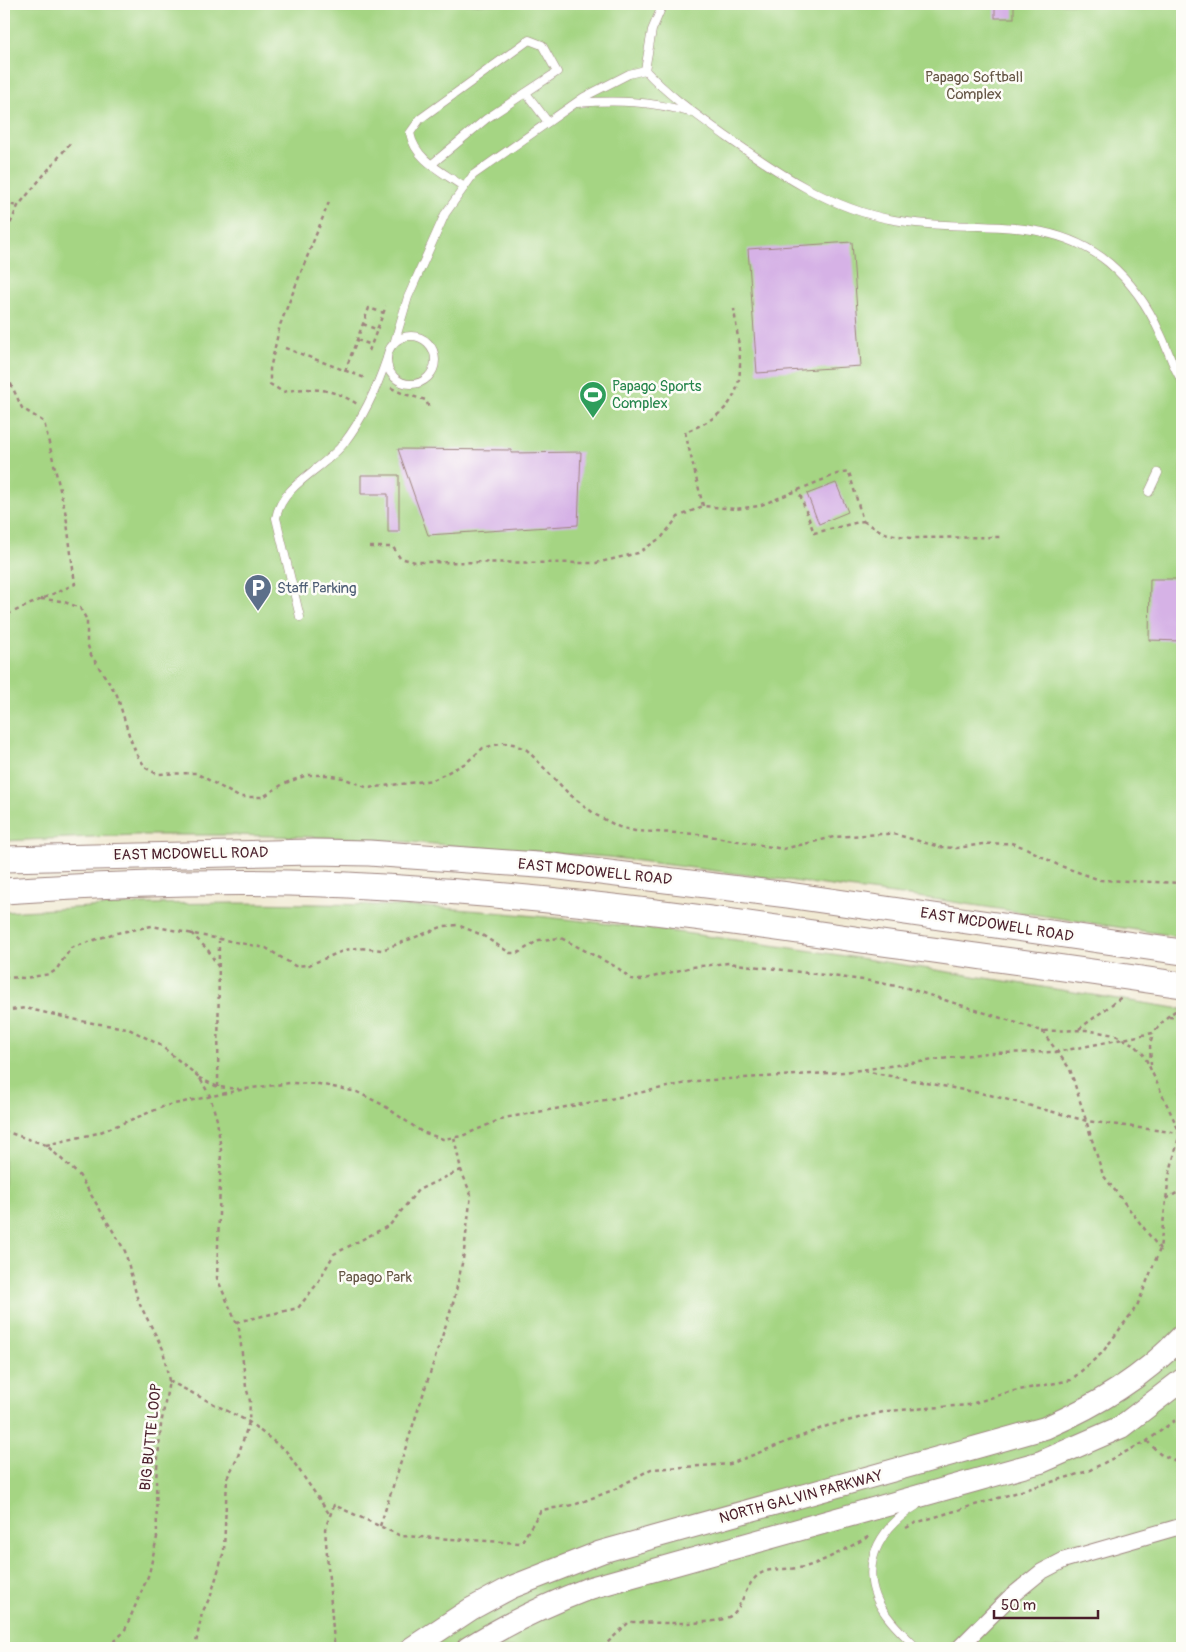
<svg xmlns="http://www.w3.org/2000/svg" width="1186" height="1652" font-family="Pangolin,sans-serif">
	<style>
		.green { fill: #a5d583; stroke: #787a57 }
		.building { fill: #d6b2e6 }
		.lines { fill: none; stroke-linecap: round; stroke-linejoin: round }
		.lane-casing { stroke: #9e847f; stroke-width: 9 }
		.street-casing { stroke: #9e847f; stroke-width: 17 }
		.secondary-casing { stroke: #9e847f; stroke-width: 24 }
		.primary-casing { stroke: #9e847f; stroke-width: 27 }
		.path { stroke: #9e847f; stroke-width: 2.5; stroke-dasharray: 4 4; stroke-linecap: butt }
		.lane { stroke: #fff; stroke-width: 8 }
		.street { stroke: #fff; stroke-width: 15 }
		.secondary { stroke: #fff; stroke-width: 22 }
		.primary { stroke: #fff; stroke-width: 25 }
		.labels { text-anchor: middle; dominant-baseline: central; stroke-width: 5; stroke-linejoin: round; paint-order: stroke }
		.park-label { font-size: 15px; fill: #655645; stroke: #fdfcf7 }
		.leisure-label { font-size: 15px; fill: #27864d; stroke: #fdfcf7; text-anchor: start }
		.service-label { font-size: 15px; fill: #4e5e75; stroke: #fdfcf7; text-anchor: start }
		.street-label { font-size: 15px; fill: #4a1f2b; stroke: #fdfcf7 }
	</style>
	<rect width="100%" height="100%" fill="#fdfcf7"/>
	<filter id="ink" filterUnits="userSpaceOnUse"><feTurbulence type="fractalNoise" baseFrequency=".02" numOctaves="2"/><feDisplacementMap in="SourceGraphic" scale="10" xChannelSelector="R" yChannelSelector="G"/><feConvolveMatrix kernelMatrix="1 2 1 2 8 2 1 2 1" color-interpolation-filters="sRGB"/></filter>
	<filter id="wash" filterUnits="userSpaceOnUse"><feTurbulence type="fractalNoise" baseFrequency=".0096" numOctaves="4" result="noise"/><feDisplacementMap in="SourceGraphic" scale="20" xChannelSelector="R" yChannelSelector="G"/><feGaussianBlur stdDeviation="1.12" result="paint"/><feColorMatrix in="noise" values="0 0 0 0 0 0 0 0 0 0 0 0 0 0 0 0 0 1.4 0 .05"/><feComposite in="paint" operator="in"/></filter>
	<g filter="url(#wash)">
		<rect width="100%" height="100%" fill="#f1ead3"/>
		<!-- green -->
		<g class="green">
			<polygon points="4,4 1182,4 1182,937 940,900 608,857 354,838 230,835 135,835 4,841"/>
			<path d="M238,903C311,904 384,904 457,909C701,928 941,972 1182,1009V1648H4V912L141,904Z"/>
		</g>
		<g id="blocks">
			<!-- building -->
			<g class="building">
				<rect x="995" y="4" width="19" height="14"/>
				<polygon points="852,242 861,366 757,373 748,249"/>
				<polygon points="398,449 511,450 511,453 581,452 578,525 428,535"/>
				<polygon points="361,475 399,475 399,532 388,532 388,494 361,494"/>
				<polygon points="836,483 848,512 819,524 807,494"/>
				<polygon points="1150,579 1182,579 1182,641 1149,640"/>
			</g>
		</g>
	</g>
	<g filter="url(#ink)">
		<use href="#blocks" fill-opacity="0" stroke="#9e847f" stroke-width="1"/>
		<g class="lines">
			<defs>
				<g id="lane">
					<path d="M645,70C670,97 697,115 727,137C778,173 831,209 894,220C968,234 1046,211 1109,263C1131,282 1148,306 1160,333C1168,349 1172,366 1182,381"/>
					<polyline points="645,70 652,30 663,4"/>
					<polyline points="526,93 548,122"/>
					<path d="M577,103C617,100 650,101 689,112"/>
					<path d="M432,164L486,119L557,72L542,45L529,40L420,119L410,133C415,160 443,172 464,187"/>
					<circle cx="411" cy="360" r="24"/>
					<polyline points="394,344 408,297 445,214 473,175 584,97 629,74 645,70"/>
					<polyline points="1149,492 1158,473"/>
					<path d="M300,617L276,518C282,484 324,469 344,443C363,418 377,388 387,358"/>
					<path d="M916,1506C884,1525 861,1559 876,1597C884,1617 902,1633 917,1648"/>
				</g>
				<polyline id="street" points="959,1648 1009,1598 1041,1572 1064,1560 1182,1526"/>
				<g id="secondary">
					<path d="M412,1648L471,1609L512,1587L601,1552L1045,1428C1097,1405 1143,1378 1182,1336"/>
					<path d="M468,1648C506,1624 548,1604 590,1588L1041,1462L1121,1427L1182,1380"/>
				</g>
				<g id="primary">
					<polyline points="4,859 312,852 369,853 552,866 788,895 1182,952"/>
					<path d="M4,891C98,885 195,881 289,883C488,888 685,914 882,943C982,957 1082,970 1182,985"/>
				</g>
			</defs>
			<!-- lane casing -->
			<use href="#lane" class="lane-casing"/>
			<!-- street casing -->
			<use href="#street" class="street-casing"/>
			<!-- secondary casing -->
			<use href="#secondary" class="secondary-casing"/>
			<!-- primary casing -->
			<use href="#primary" class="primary-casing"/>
			<!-- path -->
			<g class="path">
				<path d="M329,202L280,325L270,369V384L283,392C309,386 335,389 357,404"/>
				<polyline points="4,203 18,206"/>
				<polyline points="4,238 18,206 72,141"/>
				<polyline points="363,324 378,330"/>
				<polyline points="357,340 372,345"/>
				<polyline points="285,348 365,378"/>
				<polyline points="369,351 386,306"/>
				<polyline points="4,369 22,408 44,422 66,515 75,584 4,616"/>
				<polyline points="345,371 369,308 384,313"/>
				<polyline points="391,388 404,394 426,400 429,408"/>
				<path d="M703,506L685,432C753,406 742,371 734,309"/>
				<polyline points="863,521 884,533 910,538 1002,537"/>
				<polyline points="370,547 393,547 400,558 415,562 596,563 638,553 662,537 678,517 703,506 736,509 759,506 837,474 849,472 863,521 814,533 798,489"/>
				<polyline points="41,599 62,601 80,608 87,620 87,643 91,655 117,695 130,738 137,755 146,768 157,774 196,773 239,797 263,797 283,784 307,775 326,775 343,778 368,788 433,780 466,763 483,748 504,743 513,744 527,750 569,794 596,815 619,827 635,831 698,834 783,849 834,837 881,834 894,834 940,847 957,848 983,844 1011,843 1026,848 1058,865 1100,880 1182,883"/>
				<polyline points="191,933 208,950 219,968"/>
				<polyline points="4,977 25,978 50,974 56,970 71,948 112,934 152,926 266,948 295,966 309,965 345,950 358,948 382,950 444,926 458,925 482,935 510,953 518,953 539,940 561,938 618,968 631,979 641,980 692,967 728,963 864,980 907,988 1042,1031 1086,1030 1115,1035 1135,1045 1144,1055 1180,1133 1169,1176 1160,1249 1137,1306 1102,1353 1071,1380 1009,1392 968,1405 887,1411 827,1426 730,1464 651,1469 613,1490 574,1505 541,1510 521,1543 401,1536 334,1505 325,1529 334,1642 327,1648"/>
				<polyline points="4,1011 25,1008 86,1022 127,1028 160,1045 199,1077 210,1096 217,1120 221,1150 217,1278 239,1329 246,1387 250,1401 249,1422 237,1459 227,1478 224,1551 211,1595 202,1613 195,1648"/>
				<polyline points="1169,1017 1182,1018"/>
				<polyline points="1079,1029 1123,996"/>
				<polyline points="1042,1031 1070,1069 1103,1175 1160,1249"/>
				<polyline points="1151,1065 1150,1046 1153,1033"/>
				<polyline points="864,1071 990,1095 1087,1121 1179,1133"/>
				<polyline points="199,1078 218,1087 239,1089"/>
				<polyline points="218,1087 219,941"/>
				<polyline points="4,1131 46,1145 79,1175 125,1251 138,1301 163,1349 169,1381 161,1425 156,1479 157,1537 149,1574 124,1632 106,1648"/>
				<polyline points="46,1145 98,1133 165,1106 245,1089 290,1083 319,1084 357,1092 383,1105 422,1132 443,1139 462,1136 504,1118 605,1100 696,1081 845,1072 986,1053 1057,1052 1153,1033 1167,1017 1182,1006"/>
				<polyline points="1166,1199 1182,1190"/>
				<polyline points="236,1322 298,1308 317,1284 334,1254 390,1225 418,1190 461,1170"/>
				<polyline points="169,1381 249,1422 286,1451 330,1515"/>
				<polyline points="1147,1441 1160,1454 1174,1460 1177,1469 1182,1473"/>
				<polyline points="380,1526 454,1300 463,1259 471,1195 461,1170 454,1137"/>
				<polyline points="906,1528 915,1523 1088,1471 1147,1441 1182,1415"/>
				<path d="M602,1648L629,1622C650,1622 717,1627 732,1615C745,1604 745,1578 766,1571C779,1568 795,1570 808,1566C830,1559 850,1546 870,1536"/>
				<polyline points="1179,1648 1182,1642"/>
			</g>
			<!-- lane -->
			<use href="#lane" class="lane"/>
			<!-- street -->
			<use href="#street" class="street"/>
			<!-- secondary -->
			<use href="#secondary" class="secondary"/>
			<!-- primary -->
			<use href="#primary" class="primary"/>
		</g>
	</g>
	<!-- icons -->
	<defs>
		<symbol id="stadium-pin" viewBox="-11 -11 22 30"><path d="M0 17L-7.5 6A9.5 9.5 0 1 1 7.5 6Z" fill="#2e9e5b" stroke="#fdfcf7"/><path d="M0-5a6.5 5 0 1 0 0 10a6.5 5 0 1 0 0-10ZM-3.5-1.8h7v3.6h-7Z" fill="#fff"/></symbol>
		<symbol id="parking-pin" viewBox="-11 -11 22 30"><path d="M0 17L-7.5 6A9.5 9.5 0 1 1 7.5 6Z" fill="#5c6f8a" stroke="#fdfcf7"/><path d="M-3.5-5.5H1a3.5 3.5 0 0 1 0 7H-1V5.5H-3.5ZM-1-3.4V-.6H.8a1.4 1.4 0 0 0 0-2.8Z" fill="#fff"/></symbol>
	</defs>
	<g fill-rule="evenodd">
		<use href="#stadium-pin" x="577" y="379" width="32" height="43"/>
		<use href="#parking-pin" x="242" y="572" width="32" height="43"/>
	</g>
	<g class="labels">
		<!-- park labels -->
		<g class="park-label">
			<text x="974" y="77">Papago Softball<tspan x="974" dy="17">Complex</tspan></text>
			<text x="375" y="1277">Papago Park</text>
		</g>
		<!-- leisure labels -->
		<g class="leisure-label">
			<text x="612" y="386">Papago Sports<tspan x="612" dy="17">Complex</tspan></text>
		</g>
		<!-- service labels -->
		<g class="service-label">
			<text x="277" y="588">Staff Parking</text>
		</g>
		<!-- street labels -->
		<g class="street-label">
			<text transform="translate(191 854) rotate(-1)">EAST MCDOWELL ROAD</text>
			<text transform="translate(595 872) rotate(6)">EAST MCDOWELL ROAD</text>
			<text transform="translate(997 925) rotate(9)">EAST MCDOWELL ROAD</text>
			<text transform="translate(151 1437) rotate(-84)">BIG BUTTE LOOP</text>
			<text transform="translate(801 1497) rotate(-15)">NORTH GALVIN PARKWAY</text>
		</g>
	</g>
	<!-- margin -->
	<rect width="1186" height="1652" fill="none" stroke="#fdfcf7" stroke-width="20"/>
	<!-- scale -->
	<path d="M994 1610v8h104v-8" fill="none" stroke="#4a1f2b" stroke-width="2.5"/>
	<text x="1001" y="1610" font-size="15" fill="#4a1f2b" stroke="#fdfcf7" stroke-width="4" paint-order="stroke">50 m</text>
</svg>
